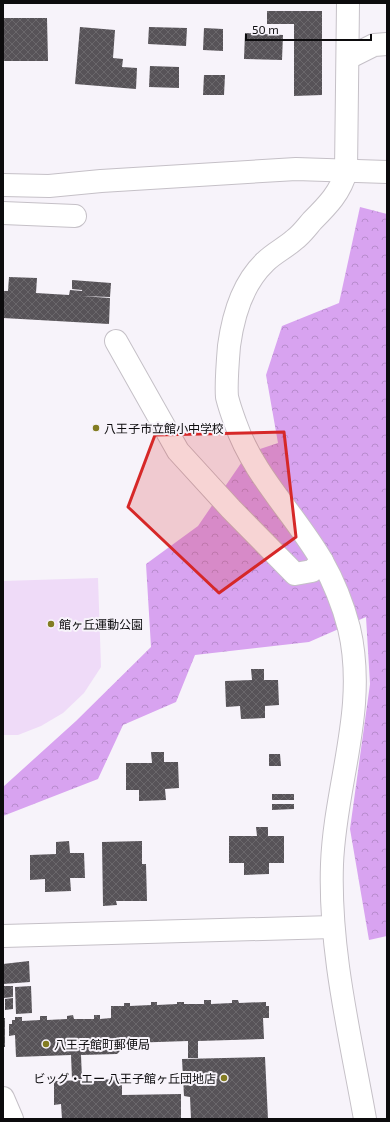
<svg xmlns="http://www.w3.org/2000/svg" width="390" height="1122" font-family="'Exo 2','Noto Sans JP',sans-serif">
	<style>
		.green { fill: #efdbf8 }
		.forest { fill: url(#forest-crowns) }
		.building { fill: url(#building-cross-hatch) }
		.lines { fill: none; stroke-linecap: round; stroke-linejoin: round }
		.minor-casing { stroke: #c5c0c7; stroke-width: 24 }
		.minor { stroke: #fff; stroke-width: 22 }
		.marked { fill: #d62828; fill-opacity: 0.2; stroke: #d62828; stroke-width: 3; stroke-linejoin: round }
		.poi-dot { fill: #837c22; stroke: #f7f3fa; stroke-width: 1.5 }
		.labels { text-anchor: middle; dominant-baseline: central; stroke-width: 4; stroke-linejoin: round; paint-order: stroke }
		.poi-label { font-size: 12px; fill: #0c0b0d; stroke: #f7f3fa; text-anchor: start }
	</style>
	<defs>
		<pattern id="forest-crowns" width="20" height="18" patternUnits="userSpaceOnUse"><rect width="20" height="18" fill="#d8a3f0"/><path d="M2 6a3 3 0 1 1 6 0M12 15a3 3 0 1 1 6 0" fill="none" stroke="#b88bcd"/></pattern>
		<pattern id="building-cross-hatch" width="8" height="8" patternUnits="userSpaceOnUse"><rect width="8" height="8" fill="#575358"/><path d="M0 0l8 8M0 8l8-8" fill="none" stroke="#6a676b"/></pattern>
	</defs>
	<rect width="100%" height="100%" fill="#f7f3fa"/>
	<!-- green -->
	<polygon class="green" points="98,578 101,667 84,693 63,713 41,726 18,735 3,735 3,581"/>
	<!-- forest -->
	<polygon class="forest" points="360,207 387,214 387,936 369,940 350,829 370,684 366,617 309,642 195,655 176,702 123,725 98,779 3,816 3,787 76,721 151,647 146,564 198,526 248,453 278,443 266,375 282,326 339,303"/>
	<!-- building -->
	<g class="building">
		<polygon points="267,11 322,11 322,95 294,96 294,24 267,24"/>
		<polygon points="3,18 47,18 48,61 3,61"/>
		<polygon points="80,27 115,30 113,58 123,59 122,67 137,68 136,89 75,84"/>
		<polygon points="149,27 187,28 186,46 148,44"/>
		<polygon points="204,28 223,29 223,51 203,50"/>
		<polygon points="245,33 283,35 282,60 244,59"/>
		<polygon points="150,66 179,67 179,88 149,87"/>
		<polygon points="204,75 225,75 224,95 203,95"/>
		<polygon points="9,277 37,278 36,293 69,295 70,290 82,291 82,290 72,289 72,280 111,283 110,297 81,296 110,298 109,324 3,318 3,291 8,291"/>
		<polygon points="251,669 264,669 264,680 278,680 279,705 265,706 265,718 241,719 240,706 226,707 225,681 252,680"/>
		<polygon points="151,752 164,752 164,762 178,762 179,788 165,789 166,800 139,801 139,790 126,790 126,763 152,763"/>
		<polygon points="269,754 280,754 281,766 269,766"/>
		<rect x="272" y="794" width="22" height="6"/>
		<polygon points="272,804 294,804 294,809 272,810"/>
		<polygon points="256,827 268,827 268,836 284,836 284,863 269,863 269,874 244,875 244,863 229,863 229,836 257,836"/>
		<polygon points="69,841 70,853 84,853 85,878 70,878 71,891 45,892 45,879 30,880 30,855 56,854 56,842"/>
		<polygon points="142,841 142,864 146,864 147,901 116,901 117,905 103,906 102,842"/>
		<polygon points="29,961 30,982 3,984 3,964"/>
		<polygon points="3,986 13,986 13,997 4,998"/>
		<polygon points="31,986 32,1013 16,1014 15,987"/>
		<polygon points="13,998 13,1009 5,1010 5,999"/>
		<polygon points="204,1000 211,1000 211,1004 232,1003 232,1000 238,1000 239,1003 266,1002 266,1006 269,1006 269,1018 263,1018 264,1039 198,1041 198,1058 188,1058 188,1041 128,1043 117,1054 81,1055 82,1079 72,1079 71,1055 16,1057 15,1035 9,1036 9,1024 12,1024 12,1020 15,1020 15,1017 22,1017 22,1021 40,1020 40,1016 47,1016 47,1020 67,1019 67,1016 73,1015 74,1019 94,1019 94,1015 100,1015 100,1019 111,1018 111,1006 124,1006 124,1003 130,1003 130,1006 151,1005 151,1002 157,1002 157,1005 177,1004 177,1002 184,1002 184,1004 204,1004"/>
		<rect x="3" y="1018" width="2" height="29"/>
		<polygon points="265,1057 268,1119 191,1119 190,1097 184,1096 182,1059"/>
		<polygon points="122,1079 122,1095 181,1094 181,1119 62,1119 61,1104 54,1105 54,1081"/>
	</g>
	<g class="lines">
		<defs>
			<g id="minor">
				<path d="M348,3L346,171C341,192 327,206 312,221C306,228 301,235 294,240C285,248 274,253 265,262C243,283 233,316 229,346C228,358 226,386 227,397C229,405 232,414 235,422C253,475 294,513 322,561C334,582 343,605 349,628C368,708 335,784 332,864C329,950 350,1035 365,1119"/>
				<polyline points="348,58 374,45 387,44"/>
				<polyline points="3,185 49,186 101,181 296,169 387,172"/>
				<polyline points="3,213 75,216"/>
				<polyline points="116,341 178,451 231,509 295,574 312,571 322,561"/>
				<polyline points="3,936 333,927"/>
				<polyline points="3,1098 12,1119"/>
			</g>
		</defs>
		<!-- minor casing -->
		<use href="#minor" class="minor-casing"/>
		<!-- minor -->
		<use href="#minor" class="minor"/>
	</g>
	<!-- marked area -->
	<path class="marked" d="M284,432L296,537L219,593L128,507L155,435Z"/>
	<!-- markers -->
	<g class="poi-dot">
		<circle cx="96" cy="428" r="4"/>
		<circle cx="51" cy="624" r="4"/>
		<circle cx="46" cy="1044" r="4"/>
		<circle cx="224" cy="1078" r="4"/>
	</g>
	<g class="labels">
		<!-- poi labels -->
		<g class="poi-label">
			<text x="104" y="428">八王子市立館小中学校</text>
			<text x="59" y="624">館ヶ丘運動公園</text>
			<text x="54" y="1044">八王子館町郵便局</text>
			<text x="216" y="1078" text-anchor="end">ビッグ・エー 八王子館ヶ丘団地店</text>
		</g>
	</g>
	<!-- border -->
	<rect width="390" height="1122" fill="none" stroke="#0c0b0d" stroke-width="8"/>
	<!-- scale -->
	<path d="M246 34v6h125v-6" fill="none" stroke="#0c0b0d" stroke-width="2"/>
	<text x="252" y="34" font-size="12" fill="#0c0b0d" stroke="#f7f3fa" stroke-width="3" paint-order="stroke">50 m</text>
</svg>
